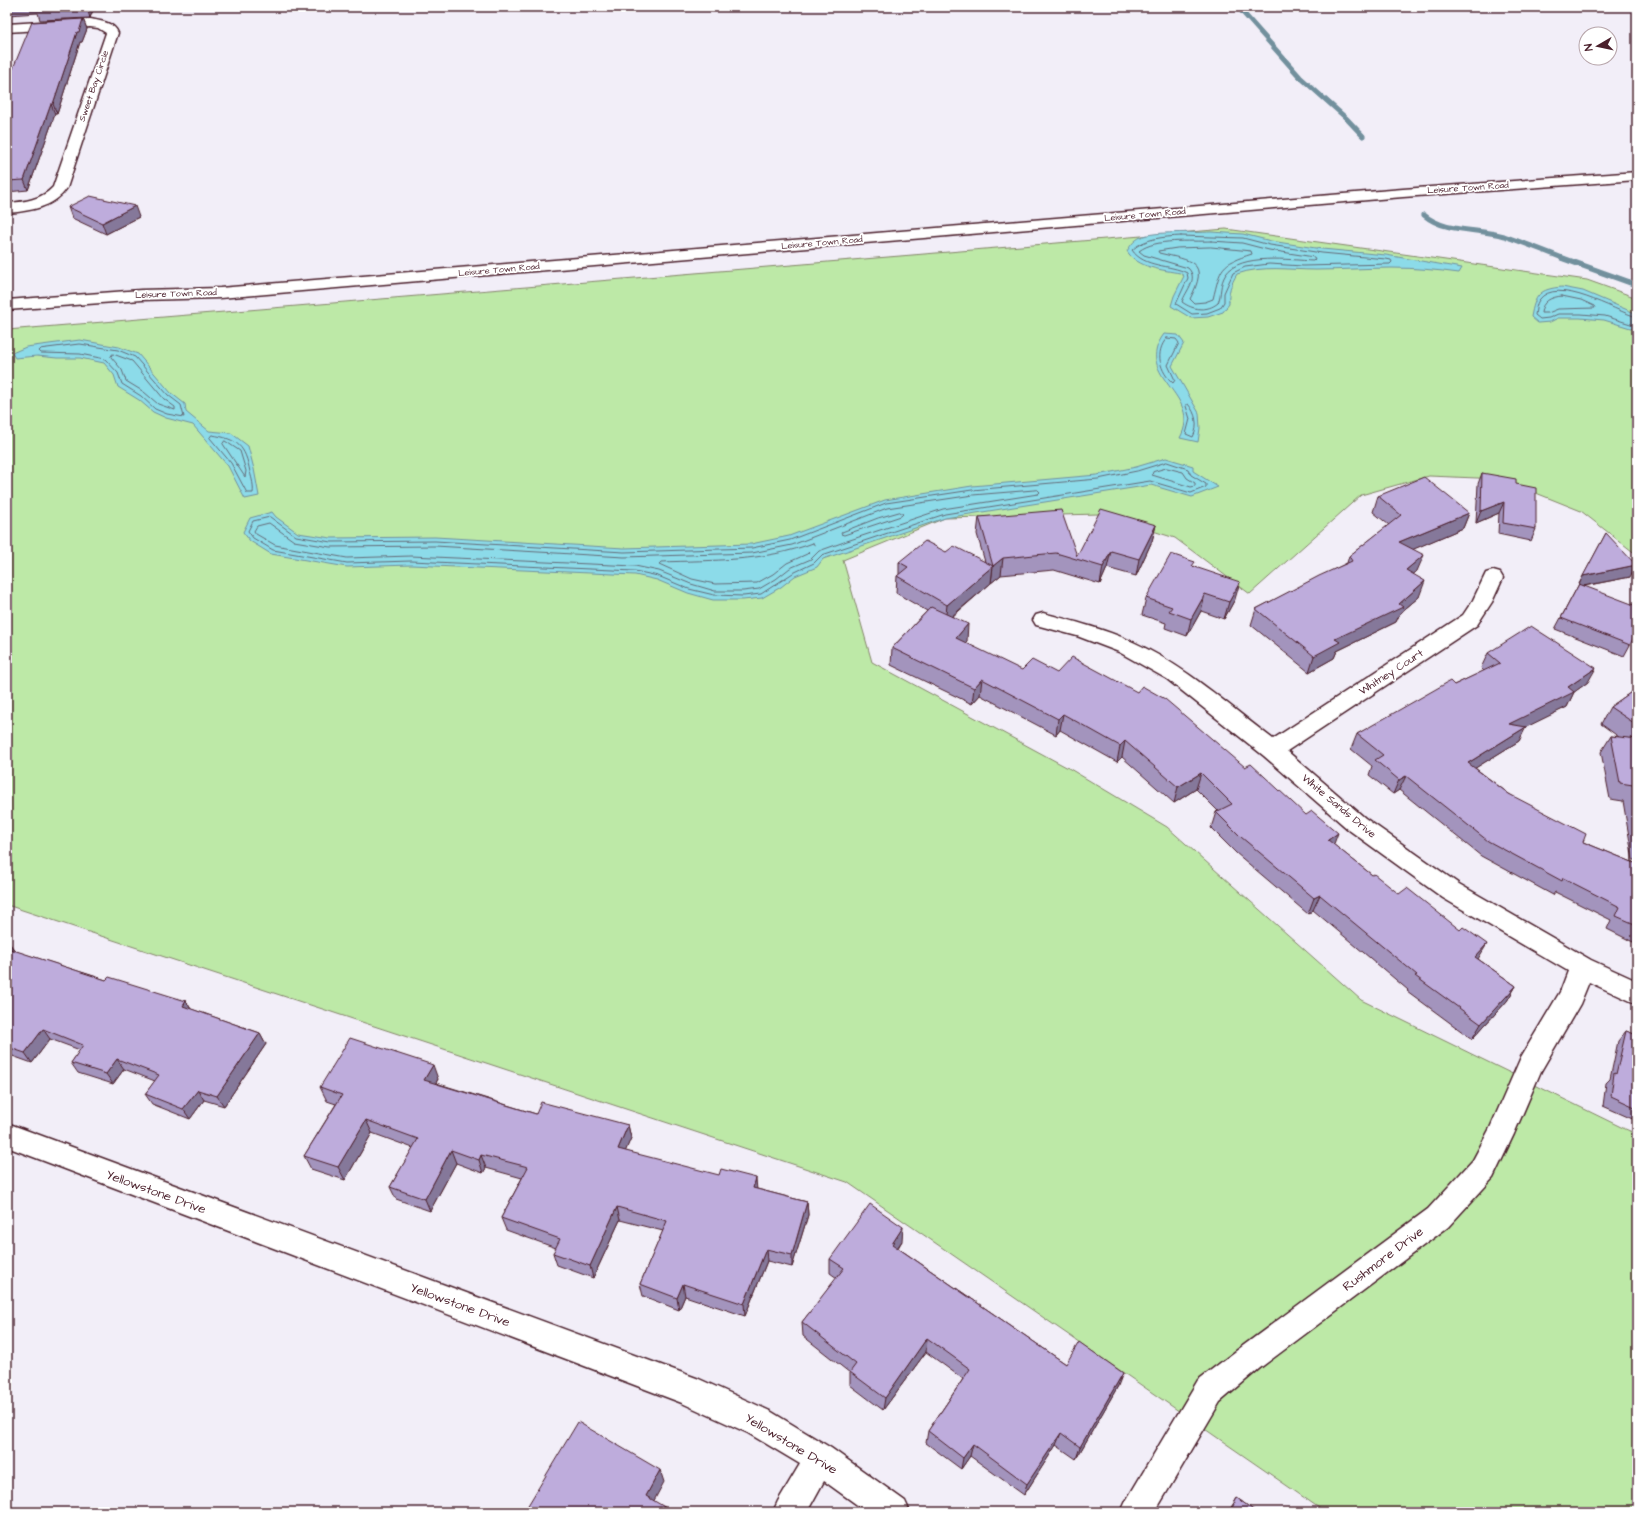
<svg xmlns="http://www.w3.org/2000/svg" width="1644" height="1519" font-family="'Architects Daughter',sans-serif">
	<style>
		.green { fill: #bde9a7; stroke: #848469 }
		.water { fill: #8cdbe9; stroke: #72909d }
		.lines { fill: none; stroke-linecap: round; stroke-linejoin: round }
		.shore { stroke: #646a77; stroke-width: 1 }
		.stream-far1 { stroke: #72909d; stroke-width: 5 }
		.stream { stroke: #72909d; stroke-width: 6 }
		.street-casing { stroke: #4a1f2b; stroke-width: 3 }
		.secondary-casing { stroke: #4a1f2b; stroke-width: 3 }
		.street { fill: #fff; fill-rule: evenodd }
		.secondary { fill: #fff; fill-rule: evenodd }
		.wall { fill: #a394bd; stroke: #4a1f2b }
		.shaded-wall { fill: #85789a; stroke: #4a1f2b }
		.building { fill: #beacdc; stroke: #4a1f2b }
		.labels { text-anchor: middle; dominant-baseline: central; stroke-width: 3.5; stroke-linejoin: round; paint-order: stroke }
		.far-street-label { font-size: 9px; fill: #4a1f2b; stroke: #fff }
		.street-label { font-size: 11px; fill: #4a1f2b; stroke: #fff }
		.near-street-label { font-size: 13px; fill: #4a1f2b; stroke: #fff }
	</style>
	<rect width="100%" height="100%" fill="#f2eef8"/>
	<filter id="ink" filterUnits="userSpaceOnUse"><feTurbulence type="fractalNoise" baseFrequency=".025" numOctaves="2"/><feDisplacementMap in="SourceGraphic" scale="8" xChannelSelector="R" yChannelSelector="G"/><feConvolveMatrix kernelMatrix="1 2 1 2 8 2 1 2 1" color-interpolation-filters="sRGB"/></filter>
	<g filter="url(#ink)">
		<!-- green -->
		<polygon class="green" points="1226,229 1587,280 1637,298 1637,555 1581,511 1501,479 1429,476 1361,495 1250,594 1175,538 1099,514 945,518 843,560 872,662 1070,769 1167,827 1361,1000 1623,1128 1637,1134 1637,1512 1325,1512 847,1182 7,905 7,330"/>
		<!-- water -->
		<g class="water">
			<path d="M1211,232L1243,234L1271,241L1322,249L1386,255L1462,268L1459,273C1437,270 1415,268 1392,268C1367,268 1341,270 1316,270C1289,270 1263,265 1237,274C1231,284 1228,292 1229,304L1223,312L1208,317L1191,318L1171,306L1174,296L1184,276L1180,273C1163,270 1137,268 1127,251C1131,245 1134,240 1141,237C1154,231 1194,233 1211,232Z"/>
			<path d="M1562,287L1583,291L1637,314V330L1604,320L1580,318H1558L1550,322L1538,323L1531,317C1535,295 1539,289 1562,287Z"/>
			<path d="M1164,334L1178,335L1184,343L1172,366L1199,413L1200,428L1198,442L1180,438C1204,394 1132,377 1164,334Z"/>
			<polygon points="80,340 119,347 138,354 171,393 185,404 186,412 209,431 231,433 248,446 254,469 259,496 245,499 228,466 193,425 166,418 153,412 139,400 118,387 114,375 104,363 80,358 57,358 37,356 15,358 12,353 26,347"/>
			<polygon points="1166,458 1193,466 1193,471 1218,487 1192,497 1151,485 945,518 823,559 817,567 795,576 781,587 762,598 743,600 713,600 688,593 657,580 635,575 411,565 347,567 271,554 250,541 243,532 250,518 272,512 276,517 298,533 331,538 435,537 624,548 751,544 789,536 885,500 972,486 1097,475 1136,467"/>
		</g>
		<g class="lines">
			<!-- shore -->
			<g class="shore">
				<path d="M1181,236L1243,238L1270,245L1322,253L1386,259L1391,260L1392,262L1390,264L1303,266L1269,264L1245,267L1233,273L1224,293V302L1220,308L1207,313L1192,314L1176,304L1188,278L1187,273C1170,264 1144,268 1132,250C1145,238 1163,237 1181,236Z"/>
				<path d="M1211,241L1242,243L1269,250L1314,257L1315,259L1313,261C1291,260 1240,253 1226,274C1219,285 1222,293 1218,303C1207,312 1193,310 1182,302C1186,290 1199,279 1188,268L1144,255L1139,251C1156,238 1190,242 1211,241Z"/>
				<path d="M1211,247L1251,251L1252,254C1220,264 1221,267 1213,299L1205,302L1194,303L1190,299C1210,261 1192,261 1159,253L1158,251L1177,248Z"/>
				<path d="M1562,296L1581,300L1594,306L1595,308L1558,309L1548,313H1541C1542,301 1551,297 1562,296Z"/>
				<path d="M1637,317C1614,311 1557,275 1539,300C1536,304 1536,310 1535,315L1540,319L1549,318L1558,314H1581L1605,316L1637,326"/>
				<path d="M1167,338L1176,339L1179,343L1168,365L1175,380L1173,383C1160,372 1154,352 1167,338Z"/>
				<polygon points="80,344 118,350 135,357 168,395 181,405 184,417 167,414 155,409 141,396 122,384 118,373 105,359 80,354 41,353 39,351 41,349"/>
				<polygon points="113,354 132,361 164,399 175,407 175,410 158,404 144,392 126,381 122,370 111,357"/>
				<path d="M1188,404C1196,413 1199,426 1193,437L1186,434L1190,419L1186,406Z"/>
				<path d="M212,435C238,439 245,446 250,472C252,479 254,486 253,493H247L231,463L210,438Z"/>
				<polygon points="225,441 240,451 246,471 245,477 223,444"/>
				<polygon points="1167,462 1188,469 1191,475 1206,484 1206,487 1191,493 1150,481 945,514 822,555 814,563 793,573 761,594 743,596 714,595 689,589 658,576 635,571 411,561 347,563 273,550 253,538 248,531 253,521 270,517 296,536 331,542 435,541 624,552 752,548 790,540 886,503 972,490 1098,479 1137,471"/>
				<polygon points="1167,468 1183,472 1187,478 1195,483 1195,486 1191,487 1152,475 1153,472"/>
				<polygon points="1038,490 1040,492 1038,494 943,509 847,541 819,551 811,559 790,568 776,579 759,589 743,591 715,591 691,584 659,571 635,566 411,556 347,558 275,545 256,534 254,531 257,526 269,523 294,541 330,547 435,546 624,557 752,553 792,545 887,508 973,495"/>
				<polygon points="900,512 903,514 901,516 844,535 841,534 842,532 878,518"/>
				<path d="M813,543L815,546L807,554L787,563L773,574L757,583L715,584L692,579L659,564L661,562C712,560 764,562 813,543Z"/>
			</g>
			<!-- stream-far1 -->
			<g class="stream-far1">
				<polyline points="1238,7 1300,77 1346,118 1363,136"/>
				<path d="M1424,215C1445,233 1478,228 1504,236C1524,243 1545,251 1565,259"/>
			</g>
			<!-- stream -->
			<polyline class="stream" points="1562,258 1637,285"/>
			<defs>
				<g id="street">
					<path d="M90,19C100,21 114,22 118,33L67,188C54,208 29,211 7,213V203C24,202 41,200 53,187L106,33L98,28L90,27L7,32V24Z"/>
					<path d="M1493,571L1500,573L1503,578L1492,602L1477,625L1287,751L1365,818L1459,884L1591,960L1637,981V1004L1589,982L1580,1004L1541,1071L1514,1134L1493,1178L1448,1227L1260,1368L1220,1402L1155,1512H1121L1126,1501L1198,1380L1240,1348L1428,1209L1473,1160L1490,1128L1521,1057L1560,992L1568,971L1443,898L1349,830L1264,756L1167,679L1119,652L1077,636L1036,625L1033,620L1036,615L1043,613C1073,621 1104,629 1133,642C1184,665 1228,705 1273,739L1463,615L1473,600L1486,573Z"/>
					<polygon points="7,1123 699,1379 770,1411 831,1448 905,1501 910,1512 867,1512 824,1481 807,1512 773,1512 778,1501 800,1464 748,1433 682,1403 7,1147"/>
				</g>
				<polygon id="secondary" points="1637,172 1637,180 1403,197 220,298 141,300 7,310 7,300 141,290 220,288 1403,189"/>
			</defs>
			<!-- street casing -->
			<use href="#street" class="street-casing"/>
			<!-- secondary casing -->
			<use href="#secondary" class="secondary-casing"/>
			<!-- street -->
			<use href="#street" class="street"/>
			<!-- secondary -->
			<use href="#secondary" class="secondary"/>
		</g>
		<!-- wall -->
		<g class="wall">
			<polygon points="7,7 94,7 90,18 40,20 38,13 8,15 7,13"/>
			<polygon points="83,19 87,29 82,42 80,42 57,114 55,114 28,190 7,192 7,83"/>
			<polygon points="68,207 139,217 106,234 72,218"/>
			<polygon points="1482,473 1516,484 1536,529 1531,541 1498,534 1499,513 1476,523 1478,484"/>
			<polygon points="1378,496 1469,513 1463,528 1413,549 1417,571 1413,574 1419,597 1400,613 1396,622 1337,651 1334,658 1309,672 1251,625 1256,609 1347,563 1349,556 1389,525 1373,512"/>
			<polygon points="979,517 1077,556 1156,525 1152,541 1136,576 1107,568 1100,584 1054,570 1001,575 991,583 991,582 991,583 952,617 967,641 965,643 1334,845 1372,875 1478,959 1516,986 1507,1001 1472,1039 1407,991 1408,990 1313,910 1308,914 1236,853 1211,828 1216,812 1218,811 1196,789 1174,803 1122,757 1117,762 1060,730 1056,735 980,695 972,704 891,665 892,648 927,611 896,593 897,576 899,575 899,562 946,552 985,562 977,534"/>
			<polygon points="1606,533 1630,577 1584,586 1630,645 1624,656 1555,629"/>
			<polygon points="1194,566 1235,599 1224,619 1201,611 1187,636 1165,628 1166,623 1142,615 1146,598"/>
			<polygon points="1488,653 1588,682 1574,692 1567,707 1526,726 1519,741 1475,768 1509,794 1583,842 1637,864 1637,944 1607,929 1611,920 1555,892 1553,895 1481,856 1399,790 1393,794 1369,775 1372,766 1351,749 1357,734 1454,685 1484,671 1481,668"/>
			<polygon points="1637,688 1637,860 1633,860 1623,801 1610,799 1601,752 1611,736 1619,737 1601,724 1610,707"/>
			<polygon points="7,942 9,943 15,951 106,980 186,1001 191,1009 260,1033 266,1044 224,1106 204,1100 190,1119 152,1104 145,1094 155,1081 124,1069 113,1084 78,1073 71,1063 80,1050 50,1039 32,1063 7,1054"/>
			<polygon points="1626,1031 1637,1035 1637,1121 1603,1106 1606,1083 1610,1079 1618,1041"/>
			<polygon points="438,1079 436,1083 536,1114 628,1125 631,1138 625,1151 757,1189 807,1202 808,1215 792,1267 767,1261 745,1316 685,1296 679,1310 643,1296 640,1284 663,1231 620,1220 593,1278 557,1265 553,1253 556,1248 506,1230 501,1218 522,1178 486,1168 483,1173 456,1163 430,1211 396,1199 390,1187 413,1148 372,1133 345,1180 311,1169 304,1156 336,1104 327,1101 320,1087"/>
			<polygon points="902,1241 898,1248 1066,1364 1118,1386 1076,1459 1056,1445 1024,1495 970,1456 961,1469 926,1443 928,1431 963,1379 926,1352 883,1410 850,1385 850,1373 803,1336 802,1322 837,1278 830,1273 830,1259"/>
			<polygon points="1237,1498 1256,1512 1228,1512"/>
		</g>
		<!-- shaded-wall -->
		<g class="shaded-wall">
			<polygon points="87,7 94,7 90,18 87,8"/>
			<polygon points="83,19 87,29 82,42 80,42 57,114 53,104 77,32"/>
			<polygon points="51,104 55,114 28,190 24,180"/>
			<polygon points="135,206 139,217 106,234 102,223"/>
			<polygon points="1504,502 1499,513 1476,523 1481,511"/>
			<polygon points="1469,513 1463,528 1393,558 1399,542"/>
			<polygon points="1156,525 1152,541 1136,576 1139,559"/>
			<polygon points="1111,551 1107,568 1100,584 1103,567"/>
			<polygon points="1424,555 1417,571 1400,586 1406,570"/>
			<polygon points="1003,558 1001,575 991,583 993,566"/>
			<polygon points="1636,565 1630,577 1578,587 1583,576"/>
			<polygon points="993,566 991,583 945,622 947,605"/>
			<polygon points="1425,581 1419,597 1400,613 1396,622 1337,651 1334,658 1309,672 1314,656 1335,639 1399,604"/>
			<polygon points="1240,582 1235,599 1224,619 1229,602"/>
			<polygon points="1205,594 1201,611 1187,636 1191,619"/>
			<polygon points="968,624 967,641 954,655 956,638"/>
			<polygon points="1596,668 1588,682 1573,693 1574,692 1567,707 1502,739 1509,724 1568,687"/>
			<polygon points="982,679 980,695 972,704 974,688"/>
			<polygon points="1063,714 1060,730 1056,735 1058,719"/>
			<polygon points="1526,727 1519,741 1461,777 1468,763"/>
			<polygon points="1125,741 1122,757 1117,762 1120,746"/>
			<polygon points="1201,773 1196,789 1174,803 1178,787"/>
			<polygon points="1406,776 1399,790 1393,794 1399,780"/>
			<polygon points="1338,833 1332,849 1328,840"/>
			<polygon points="1320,895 1313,910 1308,914 1314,898"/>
			<polygon points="9,943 17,953 7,950 7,945"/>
			<polygon points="1487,944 1478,959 1466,972 1475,957"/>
			<polygon points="1516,986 1507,1001 1472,1039 1481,1024"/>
			<polygon points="186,1001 192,1011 183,1006"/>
			<polygon points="43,1029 50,1039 32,1063 25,1053"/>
			<polygon points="260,1033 266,1044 224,1106 217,1096"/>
			<polygon points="117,1059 124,1069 113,1084 106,1074"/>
			<polygon points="433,1065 438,1079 430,1093 424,1080"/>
			<polygon points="198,1090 204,1100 190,1119 183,1109"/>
			<polygon points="366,1120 372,1133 345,1180 338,1167"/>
			<polygon points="628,1125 631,1138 621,1162 618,1149"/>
			<polygon points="451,1150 456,1163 430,1211 425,1199"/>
			<polygon points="481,1155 486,1168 483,1173 479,1160"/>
			<polygon points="756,1178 757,1191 753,1188"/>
			<polygon points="807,1202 808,1215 792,1267 792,1255"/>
			<polygon points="617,1207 620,1220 593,1278 590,1266"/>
			<polygon points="903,1227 902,1241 890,1258 892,1244"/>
			<polygon points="766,1249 767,1261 745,1316 744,1304"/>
			<polygon points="683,1284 685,1296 679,1310 677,1298"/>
			<polygon points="927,1338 926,1352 883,1410 885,1398"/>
			<polygon points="1123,1373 1118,1386 1076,1459 1080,1447"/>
			<polygon points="1061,1433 1056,1445 1024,1495 1027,1484"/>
			<polygon points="973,1444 970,1456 961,1469 963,1458"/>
			<polygon points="660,1470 664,1482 650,1508 646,1496"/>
		</g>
		<!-- building -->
		<g class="building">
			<polygon points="38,7 87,7 87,8 37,10"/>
			<polygon points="83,19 79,32 77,32 53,104 51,104 24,180 7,181 7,83 32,22"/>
			<polygon points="90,196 135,206 102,223 68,207"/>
			<polygon points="1482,473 1516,479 1516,484 1536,488 1536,529 1503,523 1504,502 1481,511"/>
			<polygon points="1424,477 1469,513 1399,542 1424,555 1406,570 1425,581 1399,604 1403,607 1335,639 1340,642 1314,656 1256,609 1319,576 1352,561 1349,556 1401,515 1378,496"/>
			<polygon points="1101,509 1156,525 1139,559 1111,551 1103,567 1056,553 1003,558 993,566 979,517 1061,510 1077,556"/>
			<polygon points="1606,533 1636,565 1583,576"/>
			<polygon points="925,541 946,552 954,546 993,566 947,605 897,576 908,567 899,562"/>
			<polygon points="1171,554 1195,562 1192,566 1240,582 1229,602 1205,594 1191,619 1169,611 1172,607 1146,598"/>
			<polygon points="1579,584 1637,606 1637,630 1630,645 1561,618"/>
			<polygon points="931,607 968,624 956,638 1022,670 1032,660 1057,673 1072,657 1137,692 1142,686 1165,699 1245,767 1251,764 1306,815 1312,811 1338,833 1328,840 1372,875 1374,874 1399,894 1407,888 1460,930 1463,927 1487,944 1475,957 1516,986 1481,1024 1415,976 1417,975 1320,895 1314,898 1241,837 1216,812 1232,804 1201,773 1178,787 1125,741 1120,746 1063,714 1058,719 982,679 974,688 892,648"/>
			<polygon points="1531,626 1596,668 1568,687 1574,692 1509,724 1526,727 1468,763 1509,794 1586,834 1583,842 1637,864 1637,925 1616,916 1620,907 1563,878 1562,881 1488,841 1406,776 1399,780 1375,760 1383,755 1357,734 1450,681 1454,685 1500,663 1488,653"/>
			<polygon points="1637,688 1637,725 1610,707"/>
			<polygon points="1611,736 1637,739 1637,805 1633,785 1620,783"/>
			<polygon points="7,948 106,980 109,977 186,1001 183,1006 260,1033 217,1096 198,1090 183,1109 145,1094 159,1075 117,1059 106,1074 71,1063 83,1045 43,1029 25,1053 7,1047"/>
			<polygon points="1626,1031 1637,1035 1637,1108 1611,1096 1614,1073 1616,1074"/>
			<polygon points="350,1038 433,1065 424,1080 536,1114 541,1102 628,1125 618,1149 719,1175 721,1169 756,1178 753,1188 807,1202 792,1255 766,1249 744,1304 683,1284 677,1298 640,1284 667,1221 617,1207 590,1266 553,1253 560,1239 501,1218 528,1167 481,1155 479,1160 451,1150 425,1199 390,1187 418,1139 366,1120 338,1167 304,1156 342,1095 320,1087"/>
			<polygon points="870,1204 903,1227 892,1244 1066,1364 1079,1342 1123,1373 1080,1447 1061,1433 1027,1484 973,1444 963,1458 928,1431 970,1369 927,1338 885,1398 850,1372 856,1364 802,1322 844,1268 830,1259"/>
			<polygon points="578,1422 660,1470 646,1496 673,1512 524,1512"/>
			<polygon points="1237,1498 1256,1512 1230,1512"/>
		</g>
	</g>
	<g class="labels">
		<!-- far-street labels -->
		<g class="far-street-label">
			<text transform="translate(94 86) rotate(-71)">Sweet Bay Circle</text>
			<text transform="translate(1468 188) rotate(-4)">Leisure Town Road</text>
			<text transform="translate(1145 215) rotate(-5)">Leisure Town Road</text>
			<text transform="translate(822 243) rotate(-5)">Leisure Town Road</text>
			<text transform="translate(499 270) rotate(-5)">Leisure Town Road</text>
			<text transform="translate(176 294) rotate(-2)">Leisure Town Road</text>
		</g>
		<!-- street labels -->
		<g class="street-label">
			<text transform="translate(1391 672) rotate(-33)">Whitney Court</text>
			<text transform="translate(1339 806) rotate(40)">White Sands Drive</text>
		</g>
		<!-- near-street labels -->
		<g class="near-street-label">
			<text transform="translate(156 1192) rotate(20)">Yellowstone Drive</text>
			<text transform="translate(1383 1259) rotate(-37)">Rushmore Drive</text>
			<text transform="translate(460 1305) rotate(20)">Yellowstone Drive</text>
			<text transform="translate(791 1444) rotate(31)">Yellowstone Drive</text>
		</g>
	</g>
	<!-- margin -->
	<rect width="1644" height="1519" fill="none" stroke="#fff" stroke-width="24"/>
	<rect x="12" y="12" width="1620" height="1495" fill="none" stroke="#4a1f2b" stroke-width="1.5" filter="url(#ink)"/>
	<!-- north arrow -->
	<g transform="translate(1598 46) rotate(261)"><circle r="19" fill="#ffffff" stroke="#b7a5aa"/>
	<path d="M0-3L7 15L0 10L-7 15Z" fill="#4a1f2b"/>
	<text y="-6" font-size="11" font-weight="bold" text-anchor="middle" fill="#4a1f2b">N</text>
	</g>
</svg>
